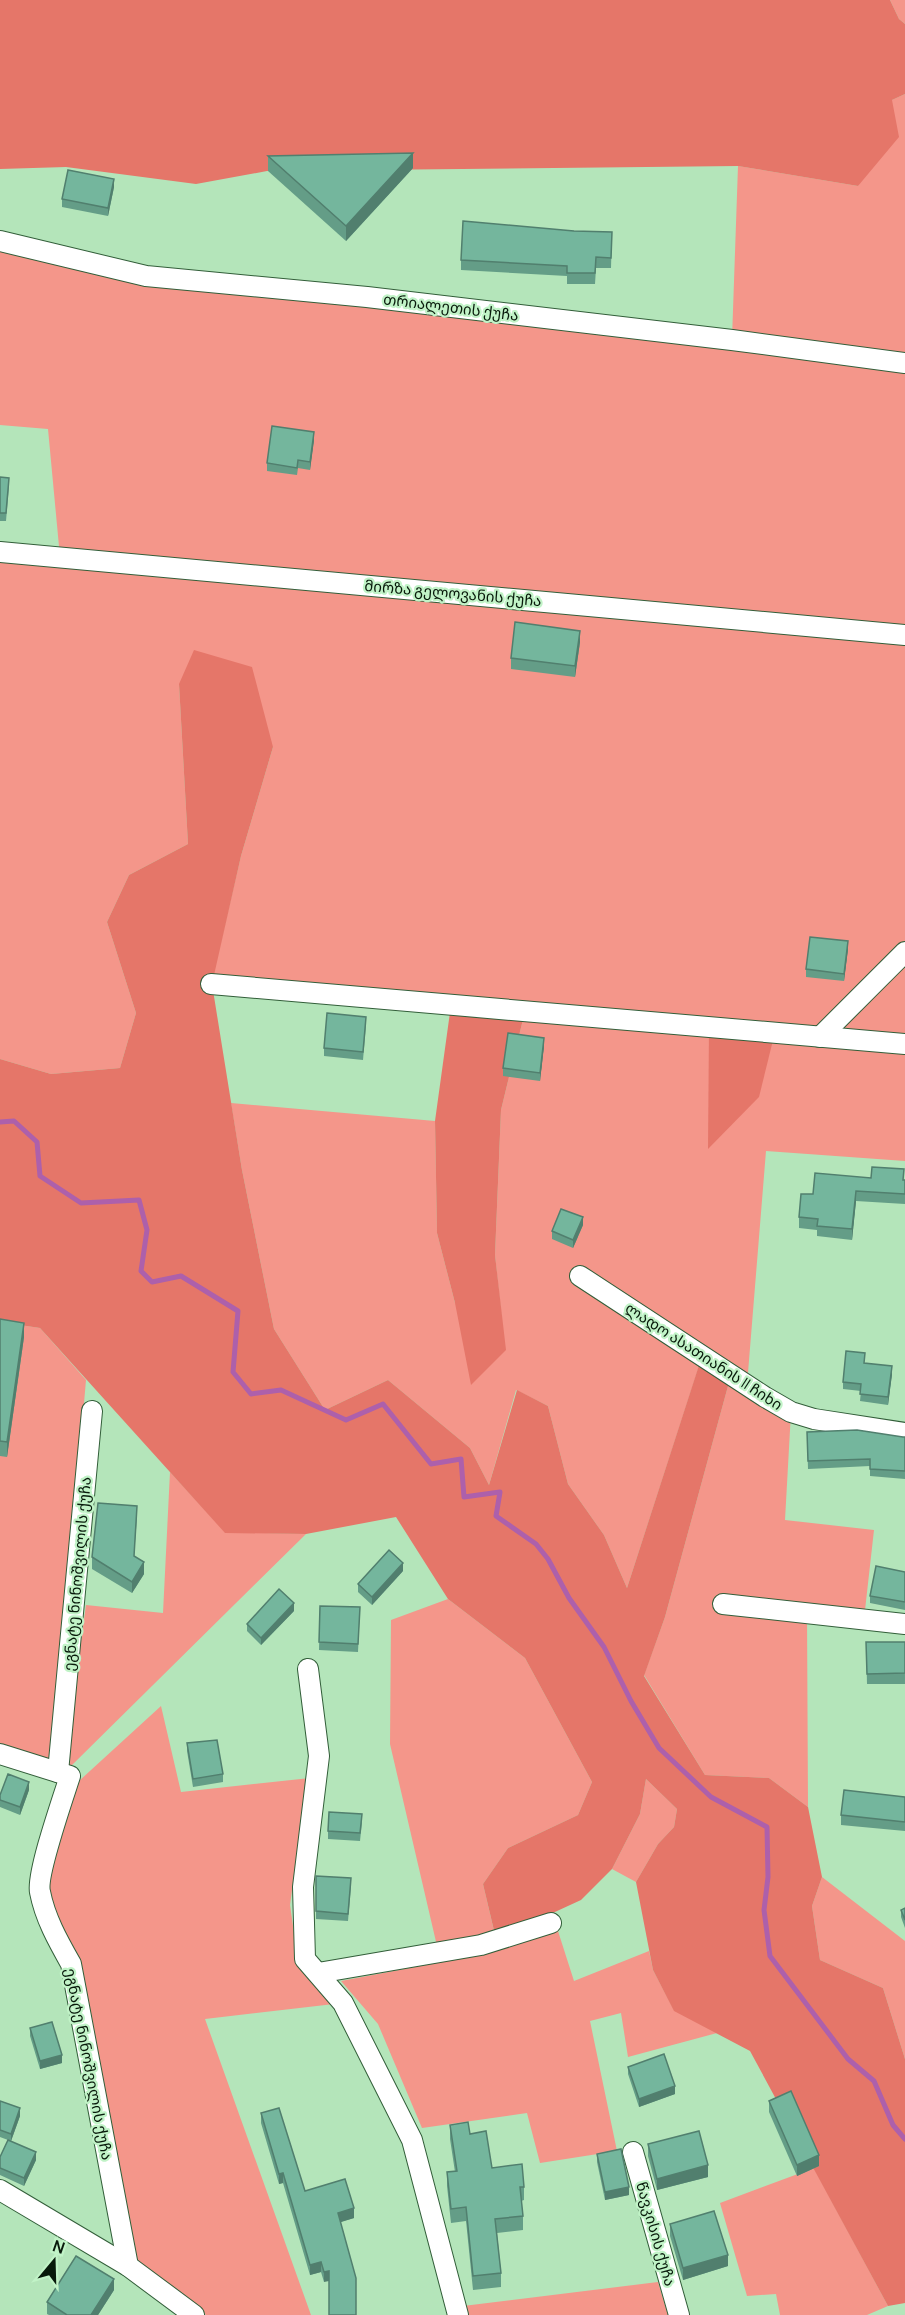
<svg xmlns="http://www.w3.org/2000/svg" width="905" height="2315" font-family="Manrope,'Noto Sans Georgian',sans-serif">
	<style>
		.green { fill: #f4968a }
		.forest { fill: #e57669 }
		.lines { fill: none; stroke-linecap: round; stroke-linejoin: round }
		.stream { stroke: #ad60ab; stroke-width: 5 }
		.minor-casing { stroke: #325e39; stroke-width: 22 }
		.minor { stroke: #fff; stroke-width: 20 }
		.wall { fill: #649d87 }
		.shaded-wall { fill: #517f6e }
		.building { fill: #74b69d; stroke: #517f6e; stroke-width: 1.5 }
		.labels { text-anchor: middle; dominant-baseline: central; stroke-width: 4.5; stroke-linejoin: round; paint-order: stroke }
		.street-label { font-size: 15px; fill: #081a0b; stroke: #c1f3c7 }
	</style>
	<rect width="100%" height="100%" fill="#b4e5ba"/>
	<!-- green -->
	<g class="green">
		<polygon points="890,0 905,0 905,24 899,19"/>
		<polygon points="905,94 905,1161 766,1151 747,1385 791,1412 785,1520 874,1530 864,1619 807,1613 808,1807 769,1778 705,1775 644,1675 665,1617 731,1375 702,1357 627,1588 604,1535 568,1484 548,1406 516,1390 489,1485 470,1448 388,1380 325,1410 274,1329 242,1170 231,1103 435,1121 437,1233 455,1303 505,1350 495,1255 501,1110 525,1011 211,984 241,856 273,747 179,684 188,844 129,875 107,922 136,1013 120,1068 51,1074 0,1059 0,552 60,557 48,429 0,425 0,241 146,276 732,339 738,166 858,186 892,100"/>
		<polygon points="0,1322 40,1328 86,1380 53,1762 0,1745"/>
		<polygon points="170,1472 225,1532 306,1534 69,1768 64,1766 86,1605 163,1613"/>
		<polygon points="448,1599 525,1658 592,1782 578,1815 508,1848 483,1884 494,1931 437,1946 390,1744 391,1620"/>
		<polygon points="161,1706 181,1792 310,1778 302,1814 290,1905 298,1961 334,2004 205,2019 311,2315 206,2315 137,2262 80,1960 56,1920 46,1886 79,1781"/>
		<polygon points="646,1779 677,1809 674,1827 658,1844 636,1882 612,1869 640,1814"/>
		<polygon points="822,1877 905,1941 905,2059 883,1988 820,1960 812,1906"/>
		<polygon points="557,1928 574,1981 649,1951 653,1970 674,2010 717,2033 628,2057 621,2013 590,2021 617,2151 540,2163 527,2113 422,2128 378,2024 341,1981 489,1953"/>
		<polygon points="814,2168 888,2306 867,2315 780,2315 776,2294 747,2296 720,2203"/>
		<polygon points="658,2282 668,2315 465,2315 463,2306"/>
	</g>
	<!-- forest -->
	<g class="forest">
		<polygon points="0,0 890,0 899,19 905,24 905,94 892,100 899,137 858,186 738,166 267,171 196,184 66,167 0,169"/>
		<polygon points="194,650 252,667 273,747 241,856 212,984 242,1170 274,1329 325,1410 388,1380 470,1448 489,1485 517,1390 548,1406 568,1484 604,1535 627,1588 702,1356 731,1375 665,1617 644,1676 705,1775 769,1778 808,1807 822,1877 812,1906 820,1960 883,1988 905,2059 905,2303 888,2306 750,2051 674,2011 653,1970 636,1882 658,1844 674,1827 677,1809 646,1779 640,1814 612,1869 581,1900 496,1939 483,1884 508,1848 578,1815 592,1782 525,1658 448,1599 396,1517 306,1534 225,1533 40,1328 0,1322 0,1059 51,1074 120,1068 136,1013 107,922 129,875 188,844 179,684"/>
		<polygon points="451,1005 525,1011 501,1110 495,1255 506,1350 471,1385 455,1303 437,1233 435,1121"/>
		<polygon points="709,1027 775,1032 759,1097 708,1149"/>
	</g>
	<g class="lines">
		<!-- stream -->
		<polyline class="stream" points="0,1122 14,1121 37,1142 40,1176 81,1203 139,1200 147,1230 141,1271 152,1282 181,1276 238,1311 233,1372 251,1394 281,1390 346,1420 383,1404 431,1464 461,1459 464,1497 500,1492 496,1516 536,1544 548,1559 569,1598 604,1647 631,1701 659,1748 711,1797 767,1827 768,1877 764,1910 770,1956 848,2059 874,2081 893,2125 905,2139"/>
		<defs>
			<g id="minor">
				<polyline points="0,241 146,276 367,297 732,340 905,363"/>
				<polyline points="0,552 905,635"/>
				<polyline points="211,984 905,1044"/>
				<polyline points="820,1037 905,952"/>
				<polyline points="580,1276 765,1397 791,1412 814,1419 905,1433"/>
				<polyline points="723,1604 905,1624"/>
				<polyline points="308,1669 319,1756 303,1887 305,1959 343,2003 412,2140 458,2315"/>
				<path d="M0,1754L70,1776C63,1798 36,1875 40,1892C45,1918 58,1941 71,1964L128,2266"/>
				<polyline points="58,1772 92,1411"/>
				<polyline points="318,1973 481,1945 551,1923"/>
				<polyline points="633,2152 679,2315"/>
				<polyline points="0,2190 128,2266 194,2315"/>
			</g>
		</defs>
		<!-- minor casing -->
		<use href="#minor" class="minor-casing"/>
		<!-- minor -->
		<use href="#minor" class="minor"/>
	</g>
	<!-- wall -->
	<g class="wall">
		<polygon points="268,156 413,168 346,241 268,171"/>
		<polygon points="114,187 108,216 62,207 62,199"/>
		<polygon points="574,231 612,232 611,268 596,268 595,284 567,284 567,276 461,270 461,260"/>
		<polygon points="314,440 310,470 298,468 297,475 267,471 267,463"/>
		<polygon points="0,477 9,486 6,521 0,521"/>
		<polygon points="580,642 575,677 511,669 511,658"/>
		<polygon points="848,949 844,981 806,977 806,969"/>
		<polygon points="366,1025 363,1060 324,1056 324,1048"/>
		<polygon points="544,1046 540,1081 503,1076 503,1068"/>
		<polygon points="905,1180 905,1204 856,1201 852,1240 817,1236 817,1230 799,1228 799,1217 813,1194"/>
		<polygon points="583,1225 573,1248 552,1239 552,1231"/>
		<polygon points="0,1319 24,1337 7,1457 0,1456"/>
		<polygon points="865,1363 892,1374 888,1405 860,1401 861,1391 843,1389 843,1382"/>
		<polygon points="807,1432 905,1437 905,1479 870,1476 870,1466 808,1469"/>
		<polygon points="137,1517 134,1556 144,1574 132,1593 92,1569 92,1557"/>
		<polygon points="403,1571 372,1605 358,1592 358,1584"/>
		<polygon points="905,1572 905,1610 870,1603 870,1596"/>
		<polygon points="320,1606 360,1607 358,1652 319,1650"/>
		<polygon points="294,1611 261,1645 247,1631 247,1624"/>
		<polygon points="866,1642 905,1642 905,1684 867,1684"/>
		<polygon points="187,1743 223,1774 223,1782 193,1787 187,1751"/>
		<polygon points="29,1790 20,1815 0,1807 0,1795"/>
		<polygon points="905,1797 905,1831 841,1825 841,1815"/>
		<polygon points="362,1822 360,1841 328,1839 328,1831"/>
		<polygon points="316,1876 351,1886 348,1921 316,1919"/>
		<polygon points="905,1908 905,1928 901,1917 901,1910"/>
		<polygon points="30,2028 62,2063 40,2069 30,2036"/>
		<polygon points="628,2067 675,2094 639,2107 628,2074"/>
		<polygon points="0,2101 20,2116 11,2141 36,2160 24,2186 0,2175 0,2157 8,2140 0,2137"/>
		<polygon points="769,2101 819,2166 797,2176 769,2112"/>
		<polygon points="261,2113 305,2191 354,2218 340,2222 324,2282 321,2272 310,2275 283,2183 279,2184 261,2123"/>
		<polygon points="450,2125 470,2134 492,2168 524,2187 524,2200 521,2201 523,2216 523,2230 497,2233 501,2273 501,2287 473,2290 466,2221 451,2223 447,2186 447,2172 455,2172 450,2139"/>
		<polygon points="648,2144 708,2177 657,2190 648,2156"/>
		<polygon points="597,2154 629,2195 605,2200 597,2162"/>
		<polygon points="670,2224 728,2266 683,2280 670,2236"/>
		<polygon points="114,2290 98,2315 49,2315 47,2314 47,2302"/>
	</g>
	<!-- shaded-wall -->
	<g class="shaded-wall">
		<polygon points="413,153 413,168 346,241 346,226"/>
		<polygon points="114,179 114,187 108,216 108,208"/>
		<polygon points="314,432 314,440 310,470 310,462"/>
		<polygon points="580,631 580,642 575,677 575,666"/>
		<polygon points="848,941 848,949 844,981 844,974"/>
		<polygon points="544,1038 544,1046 540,1081 540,1073"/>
		<polygon points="856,1191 856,1201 852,1240 852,1229"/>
		<polygon points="583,1217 583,1225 573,1248 573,1240"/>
		<polygon points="24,1323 24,1337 7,1457 7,1442"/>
		<polygon points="892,1366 892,1374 888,1405 888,1397"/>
		<polygon points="144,1562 144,1574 132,1593 132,1582"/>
		<polygon points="403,1563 403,1571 372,1605 372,1597"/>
		<polygon points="294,1603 294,1611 261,1645 261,1638"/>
		<polygon points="29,1782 29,1790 20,1815 20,1807"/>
		<polygon points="62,2055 62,2063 40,2069 40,2061"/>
		<polygon points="675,2086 675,2094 639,2107 639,2099"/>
		<polygon points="20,2108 20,2116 11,2141 11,2134"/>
		<polygon points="36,2152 36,2160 24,2186 24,2178"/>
		<polygon points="819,2155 819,2166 797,2176 797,2165"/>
		<polygon points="708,2165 708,2177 657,2190 657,2179"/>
		<polygon points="283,2173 283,2183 279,2184 279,2174"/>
		<polygon points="629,2187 629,2195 605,2200 605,2192"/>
		<polygon points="354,2208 354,2218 338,2223 338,2213"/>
		<polygon points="728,2255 728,2266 683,2280 683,2268"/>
		<polygon points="321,2262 321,2272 310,2275 310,2265"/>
		<polygon points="329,2271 329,2281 324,2282 324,2272"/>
		<polygon points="114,2279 114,2290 98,2315 91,2315"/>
	</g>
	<!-- building -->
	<g class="building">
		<polygon points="413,153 346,226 268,156"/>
		<polygon points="68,170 114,179 108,208 62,199"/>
		<polygon points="463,221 574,231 612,232 611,258 596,257 595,273 567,273 567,266 461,260"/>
		<polygon points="272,426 314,432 310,462 298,460 297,468 267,463"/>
		<polygon points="0,477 9,478 6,513 0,513"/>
		<polygon points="515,622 580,631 575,666 511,658"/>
		<polygon points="810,937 848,941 844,974 806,969"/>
		<polygon points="327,1013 366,1017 363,1052 324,1048"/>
		<polygon points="508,1033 544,1038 540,1073 503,1068"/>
		<polygon points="872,1167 904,1169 903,1180 905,1180 905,1194 856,1191 852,1229 817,1226 818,1219 799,1217 801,1194 813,1194 815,1173 871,1178"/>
		<polygon points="561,1209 583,1217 573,1240 552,1231"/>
		<polygon points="0,1319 24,1323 7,1442 0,1441"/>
		<polygon points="846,1351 865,1353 864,1363 892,1366 888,1397 860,1394 861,1384 843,1382"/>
		<polygon points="857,1430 903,1437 905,1437 905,1471 870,1469 870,1459 808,1461 807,1432"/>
		<polygon points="98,1503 137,1506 134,1556 144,1562 132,1582 92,1557"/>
		<polygon points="389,1550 403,1563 372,1597 358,1584"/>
		<polygon points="876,1566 905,1572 905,1602 870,1596"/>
		<polygon points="279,1589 294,1603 261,1638 247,1624"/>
		<polygon points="320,1606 360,1607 358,1644 319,1642"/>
		<polygon points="866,1642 905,1642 905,1673 867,1674"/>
		<polygon points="217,1740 223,1774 193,1779 187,1743"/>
		<polygon points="8,1774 29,1782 20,1807 0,1800 0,1795"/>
		<polygon points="844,1790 905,1797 905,1822 841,1815"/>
		<polygon points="329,1812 362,1814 360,1833 328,1831"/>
		<polygon points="316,1876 351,1878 348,1914 316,1911"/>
		<polygon points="905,1908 905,1920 901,1910"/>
		<polygon points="52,2022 62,2055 40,2061 30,2028"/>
		<polygon points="664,2054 675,2086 639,2099 628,2067"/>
		<polygon points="791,2091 819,2155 797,2165 769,2101"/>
		<polygon points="0,2101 20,2108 11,2134 0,2130"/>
		<polygon points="279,2108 305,2191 345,2179 354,2208 338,2213 356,2278 356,2315 329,2315 329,2271 324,2272 321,2262 310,2265 283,2173 279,2174 261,2113"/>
		<polygon points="468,2122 470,2134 486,2131 492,2168 522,2164 524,2187 520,2187 523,2216 495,2219 501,2273 473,2276 466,2207 451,2209 447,2172 457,2171 450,2125"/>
		<polygon points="699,2131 708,2165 657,2179 648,2144"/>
		<polygon points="8,2140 36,2152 24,2178 0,2168 0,2157"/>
		<polygon points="621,2149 629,2187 605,2192 597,2154"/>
		<polygon points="714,2211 728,2255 683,2268 670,2224"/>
		<polygon points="76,2256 114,2279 91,2315 67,2315 47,2302"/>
	</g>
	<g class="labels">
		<!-- street labels -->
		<g class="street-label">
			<text transform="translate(451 307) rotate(7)">თრიალეთის ქუჩა</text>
			<text transform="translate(453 593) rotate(5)">მირზა გელოვანის ქუჩა</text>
			<text transform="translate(704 1356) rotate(33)">ლადო ასათიანის II ჩიხი</text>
			<text transform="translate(77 1574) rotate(-85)">ეგნატე ნინოშვილის ქუჩა</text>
			<text transform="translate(89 2064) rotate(79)">ეგნატე ნინოშვილის ქუჩა</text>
			<text transform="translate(656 2234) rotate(74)">წავკისის ქუჩა</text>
		</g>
	</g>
	<!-- north arrow -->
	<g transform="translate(54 2261) rotate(19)" stroke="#c1f3c7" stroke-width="4.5" paint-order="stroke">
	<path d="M0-4.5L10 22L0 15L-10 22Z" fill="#081a0b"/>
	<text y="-9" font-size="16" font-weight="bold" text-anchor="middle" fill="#081a0b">N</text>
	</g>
</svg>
